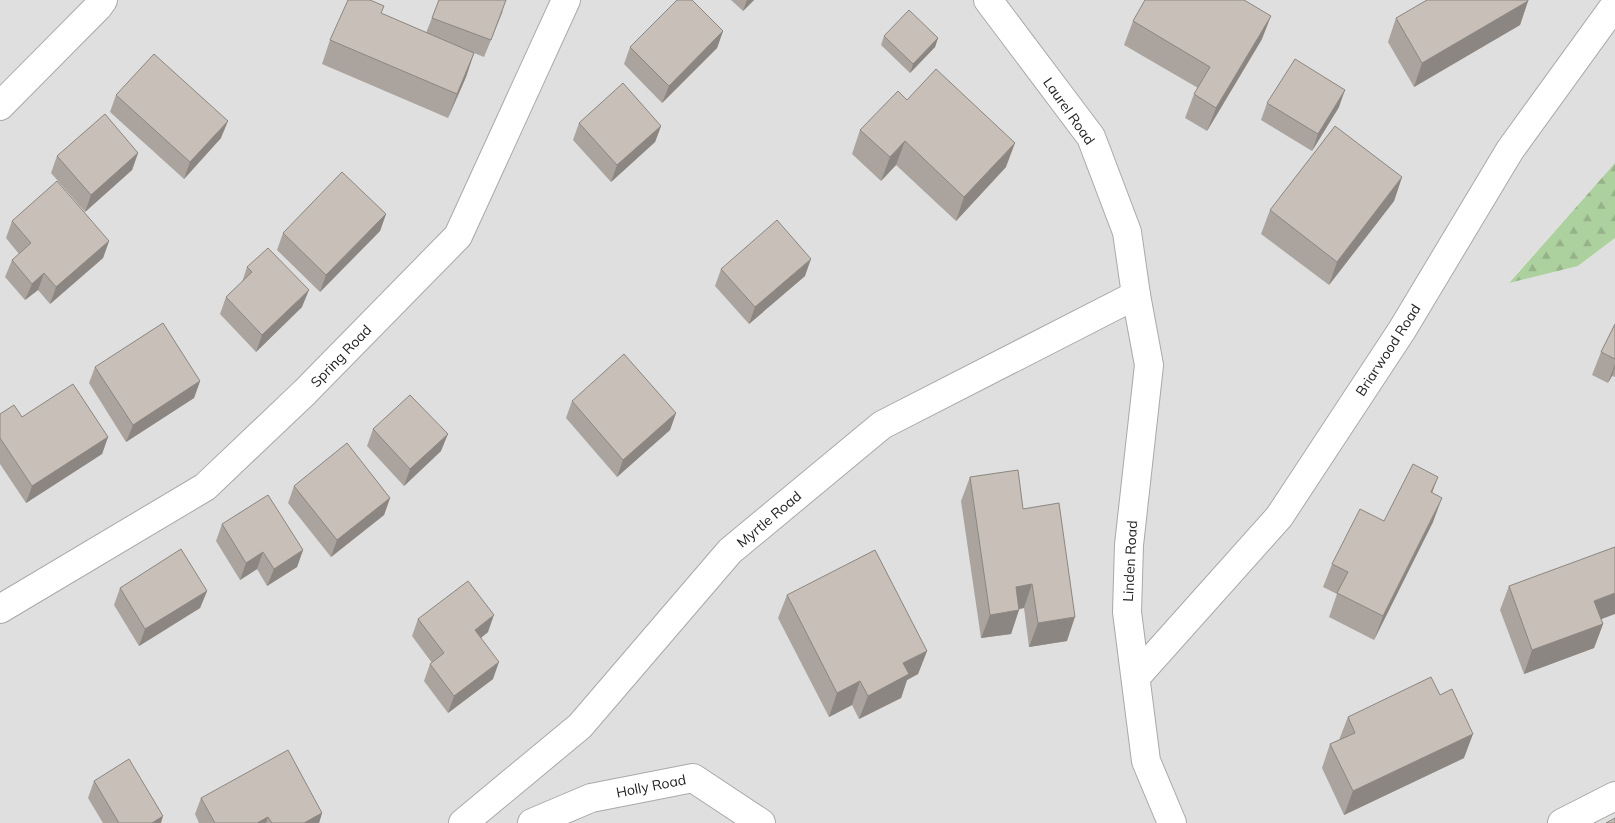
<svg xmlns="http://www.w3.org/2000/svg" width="1615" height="823" font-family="Mulish,sans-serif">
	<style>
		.residential { fill: #e0dfdf }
		.forest { fill: url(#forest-firs) }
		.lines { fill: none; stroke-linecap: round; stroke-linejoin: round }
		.minor-casing { stroke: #a9a9a9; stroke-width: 30 }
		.minor { stroke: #fff; stroke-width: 28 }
		.wall { fill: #aba49e }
		.shaded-wall { fill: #8b8681 }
		.building { fill: #c7bfb8; stroke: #8b8681 }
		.labels { text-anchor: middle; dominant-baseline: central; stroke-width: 4.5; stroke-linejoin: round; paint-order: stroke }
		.street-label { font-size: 14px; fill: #222; stroke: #fff }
	</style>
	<defs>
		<pattern id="forest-firs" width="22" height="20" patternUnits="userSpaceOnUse" patternTransform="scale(1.25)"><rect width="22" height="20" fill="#add19e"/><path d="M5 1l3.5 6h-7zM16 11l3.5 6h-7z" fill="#95b388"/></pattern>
	</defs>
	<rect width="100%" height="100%" fill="#f2efe9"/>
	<!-- residential -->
	<polygon class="residential" points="0,0 1615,0 1615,163 1509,282 1578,266 1615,238 1615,823 0,823"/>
	<!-- forest -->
	<polygon class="forest" points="1615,163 1615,238 1578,266 1509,283"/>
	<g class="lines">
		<defs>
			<g id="minor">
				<polyline points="988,0 1091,137 1127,232 1136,295 1149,365 1129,545 1127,612 1146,761 1172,823"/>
				<polyline points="0,106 98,7 103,0"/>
				<polyline points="0,609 205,487 305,392 458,236 566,0"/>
				<polyline points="1136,677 1279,517 1402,330 1510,150 1615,5"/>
				<polyline points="463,823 580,726 730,551 882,425 1136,295"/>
				<polyline points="532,823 591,798 693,778 761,823"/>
				<polyline points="1562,823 1615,796"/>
			</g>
		</defs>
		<!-- minor casing -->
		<use href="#minor" class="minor-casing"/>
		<!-- minor -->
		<use href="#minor" class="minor"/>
	</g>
	<!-- wall -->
	<g class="wall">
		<polygon points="439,0 503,11 484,57 474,53 466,77 448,118 322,64 330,40 382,14 426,33"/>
		<polygon points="731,0 754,0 743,11"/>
		<polygon points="1528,1 1520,25 1414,87 1388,42 1396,18"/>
		<polygon points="1133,21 1262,39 1207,131 1185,118 1194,94 1198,88 1124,45"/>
		<polygon points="723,31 717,48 662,103 624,64 630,47"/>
		<polygon points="884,36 938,38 935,47 910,73 881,45"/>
		<polygon points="116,95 221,138 184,179 110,112"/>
		<polygon points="907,100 1006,167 956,221 896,165 881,181 852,154 860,130"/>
		<polygon points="1267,103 1339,107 1312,151 1261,120"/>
		<polygon points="579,123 661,126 655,142 611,182 573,140"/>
		<polygon points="138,153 132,170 85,212 51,173 57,156"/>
		<polygon points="1402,177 1394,201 1329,285 1261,234 1270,210"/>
		<polygon points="386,214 380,231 320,292 277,250 283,233"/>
		<polygon points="12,221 109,241 103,258 50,304 38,290 25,300 5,277 12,260 19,254 6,238"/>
		<polygon points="247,267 302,307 256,352 220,314 226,297 242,282"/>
		<polygon points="721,269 805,276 749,324 715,286"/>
		<polygon points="1615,324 1615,377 1612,376 1608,383 1592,375 1601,352"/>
		<polygon points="95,367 200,381 194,398 126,442 89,383"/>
		<polygon points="572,401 676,413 670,430 617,477 566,418"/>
		<polygon points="0,414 22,417 108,437 102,454 26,503 0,464"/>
		<polygon points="373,429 441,451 404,486 367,446"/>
		<polygon points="970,477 1023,509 1067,641 1029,647 1024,608 1019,609 1011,634 981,638 961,501"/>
		<polygon points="294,486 390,498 384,515 331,557 288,503"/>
		<polygon points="1432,493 1433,522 1374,640 1329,617 1337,594 1323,587 1332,564 1384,521"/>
		<polygon points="222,524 303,550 297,567 267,586 257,569 240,580 216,541"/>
		<polygon points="1509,586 1601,619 1603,624 1594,648 1524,674 1500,610"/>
		<polygon points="120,588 207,591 200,608 139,646 114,605"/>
		<polygon points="787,595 927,651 918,674 907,680 901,698 859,719 852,705 829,717 778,618"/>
		<polygon points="418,619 488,632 481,638 493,679 448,713 424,681 430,664 432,663 412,636"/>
		<polygon points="1348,717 1464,758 1344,815 1322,768 1330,744 1339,740"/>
		<polygon points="94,781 161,823 103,823 88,798"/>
		<polygon points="201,798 322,813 319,823 199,823 195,814"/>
	</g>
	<!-- shaded-wall -->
	<g class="shaded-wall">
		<polygon points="747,0 754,0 743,11"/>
		<polygon points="1528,1 1520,25 1414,87 1422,63"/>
		<polygon points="1271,16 1262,39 1207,131 1216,108"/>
		<polygon points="723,31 717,48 662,103 669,86"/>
		<polygon points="938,38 935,47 910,73 913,64"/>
		<polygon points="474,53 466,77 448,118 457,94"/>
		<polygon points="1345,90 1339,107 1312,151 1318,134"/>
		<polygon points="228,121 221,138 184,179 190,162"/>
		<polygon points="661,126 655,142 611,182 617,165"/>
		<polygon points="905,141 896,165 881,181 890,157"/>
		<polygon points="1015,143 1006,167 956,221 964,197"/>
		<polygon points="138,153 132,170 85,212 91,195"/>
		<polygon points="1402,177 1394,201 1329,285 1337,262"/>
		<polygon points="386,214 380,231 320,292 326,275"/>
		<polygon points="109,241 103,258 50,304 56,287"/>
		<polygon points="811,259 805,276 749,324 755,307"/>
		<polygon points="44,273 38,290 25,300 32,284"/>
		<polygon points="309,290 302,307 256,352 262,335"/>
		<polygon points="1615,364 1615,368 1612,376 1608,383"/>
		<polygon points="200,381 194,398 126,442 133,425"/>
		<polygon points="676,413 670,430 617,477 623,460"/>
		<polygon points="448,434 441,451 404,486 410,469"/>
		<polygon points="108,437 102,454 26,503 32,486"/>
		<polygon points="1438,477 1429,501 1431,492"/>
		<polygon points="390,498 384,515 331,557 337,540"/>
		<polygon points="1442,498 1433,522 1374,640 1383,616"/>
		<polygon points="303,550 297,567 267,586 274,569"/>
		<polygon points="263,552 257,569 240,580 246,563"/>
		<polygon points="1032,584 1024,608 1007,611 1016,587"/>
		<polygon points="207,591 200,608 139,646 145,629"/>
		<polygon points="1615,593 1615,614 1586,625 1594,601"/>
		<polygon points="1019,610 1011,634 981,638 990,615"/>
		<polygon points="494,615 488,632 469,647 475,630"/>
		<polygon points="1075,617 1067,641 1029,647 1038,623"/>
		<polygon points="1603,624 1594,648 1524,674 1532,650"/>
		<polygon points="927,651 918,674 907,680 901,698 859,719 868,696 903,663"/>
		<polygon points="499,662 493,679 448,713 454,696"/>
		<polygon points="860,681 852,705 829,717 837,693"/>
		<polygon points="1473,734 1464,758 1344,815 1353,791"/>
		<polygon points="322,813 319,823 304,823"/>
		<polygon points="163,816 161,823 152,823"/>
		<polygon points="268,817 266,823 257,823"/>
	</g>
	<!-- building -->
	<g class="building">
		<polygon points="348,0 370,0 384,6 381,13 474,53 457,94 330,40"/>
		<polygon points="439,0 506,0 491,40 432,18"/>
		<polygon points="677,0 692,0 723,31 669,86 630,47"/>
		<polygon points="1145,0 1244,0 1271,16 1216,108 1194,94 1210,67 1133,21"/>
		<polygon points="1427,0 1528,0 1528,1 1422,63 1396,18"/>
		<polygon points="909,10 938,38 913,64 884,36"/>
		<polygon points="154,54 228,121 190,162 116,95"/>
		<polygon points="1295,59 1345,90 1318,134 1267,103"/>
		<polygon points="936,69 1015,143 964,197 905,141 890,157 860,130 898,91 907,100"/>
		<polygon points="623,83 661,126 617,165 579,123"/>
		<polygon points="105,114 138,153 91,195 57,156"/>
		<polygon points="1335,126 1402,177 1337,262 1270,210"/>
		<polygon points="342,172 386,214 326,275 283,233"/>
		<polygon points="57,181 109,241 56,287 44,273 32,284 12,260 31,243 12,221"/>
		<polygon points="777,220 811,259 755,307 721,269"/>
		<polygon points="268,248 309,290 262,335 226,297 252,272 247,267"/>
		<polygon points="163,323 200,381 133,425 95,367"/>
		<polygon points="1615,324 1615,359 1601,352"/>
		<polygon points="624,354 676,413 623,460 572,401"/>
		<polygon points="73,384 108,437 32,486 0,438 0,414 14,405 22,417"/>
		<polygon points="410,395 448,434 410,469 373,429"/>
		<polygon points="347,443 390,498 337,540 294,486"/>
		<polygon points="1413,464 1438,477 1431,492 1442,498 1383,616 1337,593 1348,572 1332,564 1360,509 1384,521"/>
		<polygon points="1018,470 1023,509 1059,503 1075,617 1038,623 1032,584 1016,587 1019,610 990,615 970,477"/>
		<polygon points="268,495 303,550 274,569 263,552 246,563 222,524"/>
		<polygon points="1615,547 1615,593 1594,601 1603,624 1532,650 1509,586"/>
		<polygon points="181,549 207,591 145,629 120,588"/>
		<polygon points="875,550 927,651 903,663 909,674 868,696 860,681 837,693 787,595"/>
		<polygon points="468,581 494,615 475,630 499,662 454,696 430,664 444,653 418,619"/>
		<polygon points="1431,677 1440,695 1452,689 1473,734 1353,791 1330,744 1355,733 1348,717"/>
		<polygon points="288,750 322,813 304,823 272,823 268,817 257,823 215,823 201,798"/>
		<polygon points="129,759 163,816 152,823 119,823 94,781"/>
		<polygon points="1615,818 1615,823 1606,823"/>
	</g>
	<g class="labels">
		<!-- street labels -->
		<g class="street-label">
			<text transform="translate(1069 111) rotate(55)">Laurel Road</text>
			<text transform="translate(1388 350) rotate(-57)">Briarwood Road</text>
			<text transform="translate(341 356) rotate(-46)">Spring Road</text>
			<text transform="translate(769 519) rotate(-40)">Myrtle Road</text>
			<text transform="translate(1130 561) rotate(-87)">Linden Road</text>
			<text transform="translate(651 786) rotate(-11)">Holly Road</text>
		</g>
	</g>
</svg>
